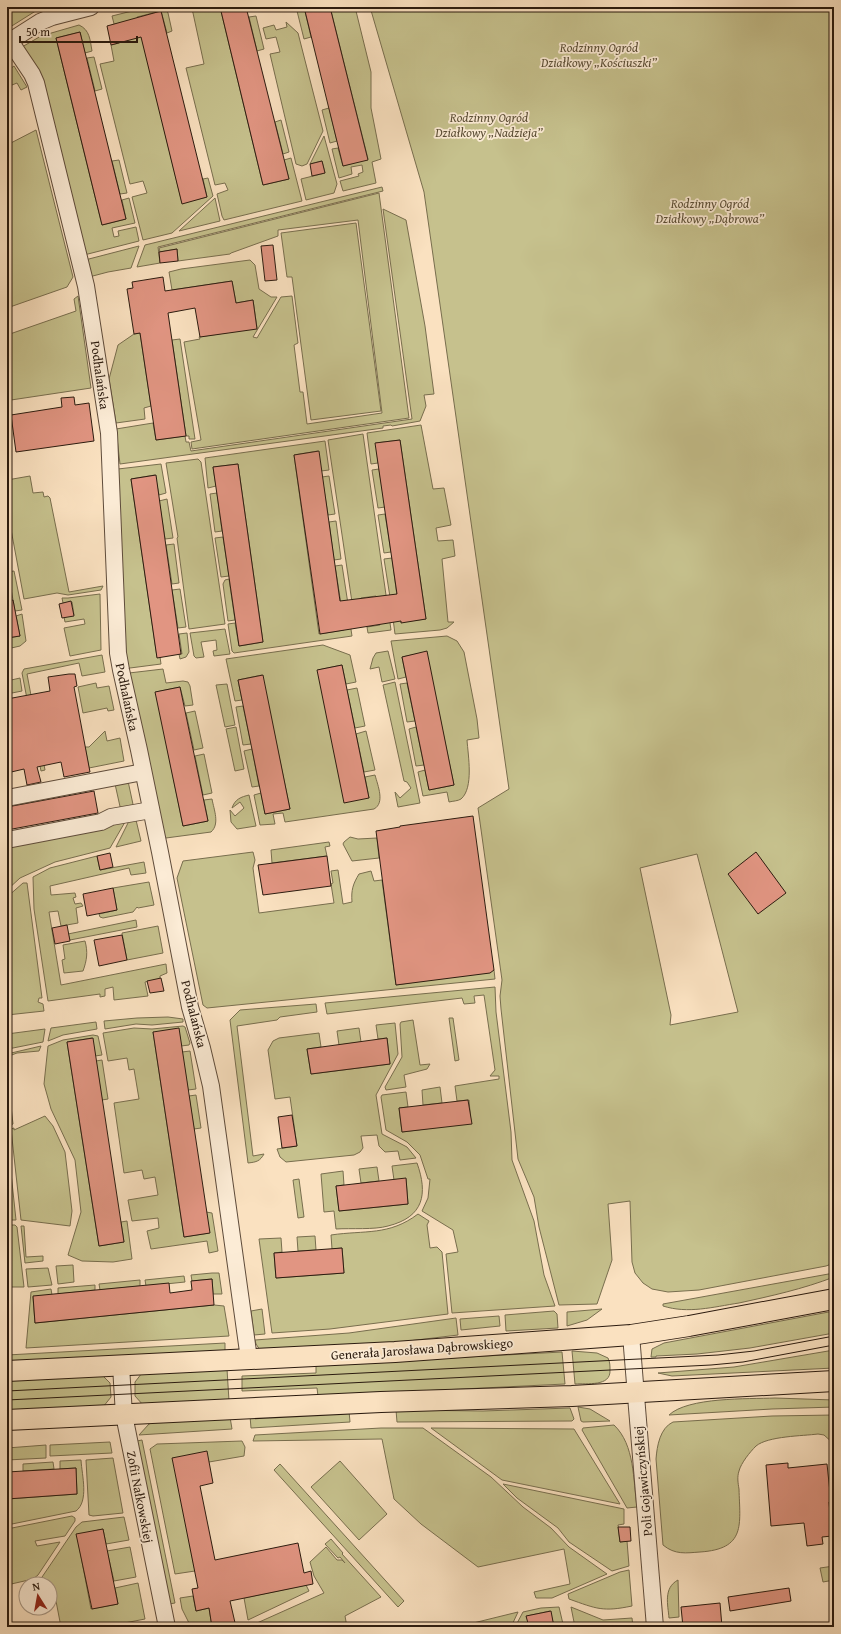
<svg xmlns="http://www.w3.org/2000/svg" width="841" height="1634" font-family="'Gentium Book Plus',serif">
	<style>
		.green { fill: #c6c18d; stroke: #786e4e; fill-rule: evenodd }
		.building { fill: #e19582; stroke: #2b1b0f }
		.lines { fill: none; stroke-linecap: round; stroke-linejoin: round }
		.minor-casing { stroke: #5f4c3b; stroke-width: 18 }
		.major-casing { stroke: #2b1b0f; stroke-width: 22 }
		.minor { stroke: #fcecd6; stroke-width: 16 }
		.major { stroke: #fae1c0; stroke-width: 20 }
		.tram { stroke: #2b1b0f; stroke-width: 1 }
		.labels { text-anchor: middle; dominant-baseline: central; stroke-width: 3.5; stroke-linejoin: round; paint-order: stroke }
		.park-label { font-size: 13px; font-style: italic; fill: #5a4d35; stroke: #fcecd6 }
		.street-label { font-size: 13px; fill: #2b1b0f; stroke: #fcecd6 }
	</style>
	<rect width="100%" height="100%" fill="#fae1c0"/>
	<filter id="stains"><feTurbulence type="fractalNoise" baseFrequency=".005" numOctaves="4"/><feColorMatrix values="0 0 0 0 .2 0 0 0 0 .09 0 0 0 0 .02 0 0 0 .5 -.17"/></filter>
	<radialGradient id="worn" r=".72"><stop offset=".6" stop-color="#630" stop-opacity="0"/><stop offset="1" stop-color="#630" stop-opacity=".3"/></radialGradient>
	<!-- green -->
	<g class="green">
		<polygon points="7,7 42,7 7,29"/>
		<polygon points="148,7 165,8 168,13 172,31 167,33 161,11 137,17 182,203 207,197 203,179 208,178 213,196 172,233 143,240 132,197 147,193 143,181 130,184 100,64 114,61 111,45 119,43 112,16"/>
		<polygon points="186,7 220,7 263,185 289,179 284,160 291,158 302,201 224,220 222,216 217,194 228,190 225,183 215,185 186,68 204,64 193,13 192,10 187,10"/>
		<polygon points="296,7 304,7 311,37 304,39"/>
		<polygon points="330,7 355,7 371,72 371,108 381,159 372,162 376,183 343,191 340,181 359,176 358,174 363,172 362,165 351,167 352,174 339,178 332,149 338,148 343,166 368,159"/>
		<path d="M370,7H834V1263L826,1266L699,1290L668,1292L652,1289L643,1283L635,1273L632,1262L630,1201L608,1204L612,1260L597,1304L559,1305L539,1227L534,1197L518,1159L501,1009L500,996L502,980L478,808L509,789L424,192ZM697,854L738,1012L670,1025L671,1015L640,868Z"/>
		<polygon points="256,16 264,49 257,51 249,17"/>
		<polygon points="286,22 298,33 323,131 307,164 302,166 296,164 270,54 280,52 276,37 266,39 263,28 274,25 276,30 287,27"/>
		<path d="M79,25C90,30 90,40 92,51L85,53L80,32L56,38L102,225L126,219L122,200L129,198L135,223L112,228L114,237L119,236L118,231L136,227L139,241L84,255L22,47L41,36Z"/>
		<polygon points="94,57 102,89 95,91 87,58"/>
		<polygon points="14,66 27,87 21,90 17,83 7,87 7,71"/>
		<polygon points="329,108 337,141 330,143 322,110"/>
		<polygon points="281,120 289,152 283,154 275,122"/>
		<polygon points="36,130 73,277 67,287 7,308 7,145"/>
		<polygon points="324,136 337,184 334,193 306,200 301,179 325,173 322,161 310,164"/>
		<polygon points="119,160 127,193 120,194 112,161"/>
		<polygon points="382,187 383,191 158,247 160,263 137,267 145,245"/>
		<polygon points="379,193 409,418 192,449 191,442 201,440 184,342 200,339 199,337 257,328 253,300 236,303 232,281 172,290 169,272 181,269 250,260 255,265 259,289 271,297 277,297 253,337 257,338 281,297 292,296 298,343 294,345 300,392 303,392 307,424 382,413 358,220 278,230 278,236 231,253 230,254 178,261 177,249 160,252 159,248"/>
		<polygon points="215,198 220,221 179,231"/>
		<polygon points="383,209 406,220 425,326 434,394 424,395 426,406 420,421 392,426 391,425 383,426 383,428 120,464 116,429 153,423 156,440 185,436 186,442 189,442 191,451 412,419"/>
		<polygon points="356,223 381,411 311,420 292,277 287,277 281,233"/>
		<polygon points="139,246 131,268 108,272 89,277 85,260"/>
		<polygon points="78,296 91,388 11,400 7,388 7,335 76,311 74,299"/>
		<polygon points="140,333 151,406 144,408 145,419 116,423 109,379 118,345 134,334"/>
		<polygon points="180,339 195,439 189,439 189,436 186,436 172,340"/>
		<polygon points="421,425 433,489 444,488 451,525 436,528 438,541 453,540 455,556 442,559 448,622 454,622 447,628 440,630 395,634 391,603 398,602 401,622 426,619 400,440 376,443 378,463 371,464 367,433"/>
		<polygon points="363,434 391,630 368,633 367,627 380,625 376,596 361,598 363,609 353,609 328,440"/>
		<polygon points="325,441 329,470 321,471 318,451 294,455 319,634 344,630 341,611 348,610 352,636 234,653 232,651 228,624 235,623 239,646 263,642 238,464 213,467 216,486 208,488 205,458"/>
		<polygon points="198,459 201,462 225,624 189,629 177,538 178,537 166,463"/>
		<polygon points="161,464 166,493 159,495 155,475 131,479 157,657 160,657 161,664 130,668 127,667 123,650 118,469"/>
		<polygon points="379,469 385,507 378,508 372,470"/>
		<polygon points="30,476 33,493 43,492 44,497 48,496 50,498 69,592 103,586 101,590 68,595 57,593 24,599 7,508 7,480"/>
		<polygon points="329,476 335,514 328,515 322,477"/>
		<polygon points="217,493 222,531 215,532 210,494"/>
		<polygon points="167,499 173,538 165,539 159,501"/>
		<polygon points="385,514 391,552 384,553 378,515"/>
		<polygon points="336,521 341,559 334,560 329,522"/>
		<polygon points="223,537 229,576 221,577 215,538"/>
		<polygon points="174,544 179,583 172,584 166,545"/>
		<polygon points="392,558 397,596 390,597 384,559"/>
		<polygon points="342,565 348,604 341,604 335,566"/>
		<polygon points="14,571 22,610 15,611 8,572"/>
		<polygon points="229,579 235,620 228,621 223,584 225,580"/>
		<polygon points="180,589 186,627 178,628 172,590"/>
		<polygon points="100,594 101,650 70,656 64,628 85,624 84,619 65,622 64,617 74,615 72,602 63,603 62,598 68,598"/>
		<polygon points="22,614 26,641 20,646 7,649 7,638 20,636 16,616"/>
		<polygon points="225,629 230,654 214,656 213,651 217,650 216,640 201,642 204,657 196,658 194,656 190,633"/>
		<polygon points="187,633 189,652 186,657 180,659 179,654 182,654 179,634"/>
		<path d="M447,636L457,641L464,652L477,719L479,738L467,740C468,755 474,788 461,799C458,801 453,801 449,802L447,792L423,796L418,772L425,770L429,790L454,785L426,652L402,657L406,677L398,679L391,641Z"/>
		<path d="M323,645L350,655L356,682L346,684L342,665L318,670L369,798L365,777L375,775C378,786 385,803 374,809L285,822L283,813L273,814L275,824L260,825L254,795L261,793L265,814L290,809L262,675L238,680L242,700L235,701L226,659Z"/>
		<polygon points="388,651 395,679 382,682 379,667 370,669 373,658 376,653"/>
		<polygon points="102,655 105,672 82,676 79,663 27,674 45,770 41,771 22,673 24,669"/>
		<path d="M163,669L166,683L183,681L188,682L190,686L193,705L185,706L180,687L156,692L183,826L208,821L204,800L212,799C214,810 220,824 211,832L166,838L162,834L129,673Z"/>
		<polygon points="20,678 22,691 7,694 7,681"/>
		<polygon points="395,682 420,803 398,807 395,792 400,798 411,788 407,782 404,781 383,685"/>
		<polygon points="96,683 97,688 109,686 114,710 108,711 107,708 83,713 78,687"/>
		<polygon points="407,683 415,721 407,722 400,684"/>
		<polygon points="227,684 235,725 225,727 216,685"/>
		<polygon points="357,688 365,726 355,728 347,690"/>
		<polygon points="243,706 251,744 243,745 236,707"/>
		<polygon points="195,711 203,748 194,750 186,713"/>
		<polygon points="236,727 244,769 235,771 226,729"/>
		<polygon points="416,727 424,765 416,766 409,729"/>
		<polygon points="105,731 107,741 120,738 124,761 89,768 85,747 89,747"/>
		<polygon points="366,731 375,770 364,772 356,734"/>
		<polygon points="252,749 259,786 252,787 244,751"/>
		<polygon points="204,754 212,793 203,795 195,756"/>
		<polygon points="128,781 134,809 121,811 115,784"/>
		<path d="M249,795L256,826L237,829L231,822L230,810L235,816L244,808L240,802L232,808C235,799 241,797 249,795Z"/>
		<polygon points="136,820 141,841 116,847 129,821"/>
		<polygon points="125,822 110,848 55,862 20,878 7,890 7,846"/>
		<polygon points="350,837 358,839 377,838 379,858 352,861 343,844 344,842"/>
		<polygon points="329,842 330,846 325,847 327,856 272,863 271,850"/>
		<path d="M253,852L255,860L253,868L259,913L334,903L331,884L333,883L331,871L338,870L343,904L352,902C351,890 353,884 359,874L371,871L374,881L382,880L396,985L494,970L495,979L207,1008L203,1005L177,878L183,861Z"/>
		<polygon points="97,856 100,870 144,862 146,873 131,875 129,868 50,886 51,895 75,893 76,897 73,898 75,904 81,903 83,906 76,908 78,923 61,926 58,911 49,912 61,985 166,964 167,973 160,976 160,979 145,982 148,996 114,1000 113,987 105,989 105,996 100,997 100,994 48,1001 34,909 33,877 50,868"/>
		<polygon points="149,882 154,905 138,908 137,907 133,912 103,918 100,917 99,914 117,910 113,888"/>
		<polygon points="23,883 27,883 42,998 39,998 38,1002 43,1004 44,1011 7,1015 7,897"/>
		<polygon points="136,920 137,927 70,940 68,934"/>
		<polygon points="158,926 163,953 127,960 122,933"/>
		<path d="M85,941C88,952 87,960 83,971L64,973L62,960L65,959L63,945Z"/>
		<polygon points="495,987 496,1012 511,1132 512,1160 534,1221 544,1275 555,1306 452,1313 446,1254 458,1252 453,1230 422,1211 428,1198 430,1179 428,1179 420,1155 407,1142 386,1130 381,1097 382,1095 406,1092 408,1107 399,1108 402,1132 471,1123 469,1100 457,1101 455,1086 499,1079 499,1076 490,1076 495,1070 484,995 474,996 475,1003 464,1004 462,998 327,1014 325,1003"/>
		<path d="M316,1004L317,1012L280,1017L277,1020L237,1026L253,1156L264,1154C260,1161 257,1162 248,1163L230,1020L240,1010Z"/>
		<polygon points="168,1017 183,1019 183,1022 152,1025 136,1024 105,1029 104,1021 137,1018"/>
		<polygon points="449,1018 453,1018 459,1060 455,1061"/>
		<polygon points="413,1020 420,1065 430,1064 427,1069 404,1075 406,1087 386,1090 385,1087 402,1057 400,1024 401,1022"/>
		<polygon points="96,1022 97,1029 63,1035 48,1041 51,1028"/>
		<polygon points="395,1023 398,1054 376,1095 382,1134 407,1147 416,1158 400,1160 398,1151 385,1152 379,1146 377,1135 361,1136 363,1148 360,1152 354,1155 286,1162 280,1157 277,1149 297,1146 290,1097 275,1099 268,1050 273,1041 279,1038 319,1033 321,1047 307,1049 311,1074 390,1064 387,1038 378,1039 376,1025"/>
		<polygon points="183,1026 185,1027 190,1043 189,1045 181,1046 153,1032 184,1237 209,1233 206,1212 212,1213 218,1251 209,1253 207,1241 151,1249 147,1231 159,1228 158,1218 132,1221 128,1200 158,1195 155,1177 144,1179 142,1170 124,1173 114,1103 139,1099 134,1069 129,1070 127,1058 108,1061 103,1033 134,1028 152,1029"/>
		<polygon points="359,1028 361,1042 339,1045 337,1031"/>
		<polygon points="45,1029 43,1042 8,1049 7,1048 7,1034"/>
		<polygon points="93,1035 98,1036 102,1055 95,1056 92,1038 67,1042 99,1246 124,1242 121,1222 127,1221 132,1259 113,1262 82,1261 68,1255 81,1212 75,1160 51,1109 44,1084 48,1046 63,1040"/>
		<polygon points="41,1046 39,1051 17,1053 9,1056 8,1080 13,1124 11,1125 7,1083 7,1054"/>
		<polygon points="190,1051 196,1089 188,1090 182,1052"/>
		<polygon points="102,1060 108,1099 102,1100 96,1061"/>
		<polygon points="440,1087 442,1103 423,1105 422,1090"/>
		<polygon points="196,1095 201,1128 194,1129 189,1096"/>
		<polygon points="45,1116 53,1126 65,1152 72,1211 70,1226 21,1220 11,1129 14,1128 14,1130"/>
		<polygon points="7,1152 9,1154 16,1220 7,1220"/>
		<path d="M417,1163C428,1194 424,1217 388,1226C374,1230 351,1228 336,1229L334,1211L324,1212L321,1174L343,1171L344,1185L336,1186L339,1211L408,1204L406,1179L394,1180L392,1166Z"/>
		<polygon points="377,1167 379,1181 361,1183 359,1169"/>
		<polygon points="299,1179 304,1217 298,1218 293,1180"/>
		<path d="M418,1214L429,1221L427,1225L430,1248L437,1247L442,1252L448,1314L330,1329L272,1333L259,1239L281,1238L282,1252L274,1253L276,1278L344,1273L342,1248L332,1249L331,1235C365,1230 389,1236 418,1214Z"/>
		<polygon points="7,1225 15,1225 17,1227 24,1287 7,1287"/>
		<polygon points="21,1226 24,1226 26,1257 43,1256 43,1261 25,1263"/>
		<polygon points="315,1236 316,1250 298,1251 297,1237"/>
		<polygon points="73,1265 74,1282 58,1284 56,1266"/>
		<polygon points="48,1268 52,1285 28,1287 26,1269"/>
		<polygon points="212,1273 219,1273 222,1294 213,1294 212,1279 192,1281 191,1275"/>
		<path d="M834,1273V1277C803,1289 771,1296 739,1303C713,1307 688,1314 663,1306V1304Z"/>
		<polygon points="184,1276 185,1282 146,1286 145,1280"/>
		<polygon points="140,1280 140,1286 100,1290 99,1284"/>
		<polygon points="95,1285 95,1290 58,1294 58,1288"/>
		<polygon points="51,1289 52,1295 33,1297 35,1323 214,1305 224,1306 229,1336 26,1348 31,1292"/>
		<polygon points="262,1309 265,1334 254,1335 251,1311"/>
		<polygon points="602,1309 587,1320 567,1326 567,1312"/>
		<polygon points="554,1311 557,1314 558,1328 506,1331 505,1315"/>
		<polygon points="834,1311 834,1333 750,1348 697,1354 656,1356 656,1357 651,1357 652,1349 664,1343"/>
		<polygon points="499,1316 500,1326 461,1330 460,1319"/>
		<polygon points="456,1318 458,1335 400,1342 260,1350 256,1344 255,1340 349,1333"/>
		<polygon points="225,1343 225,1352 7,1363 7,1355"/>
		<polygon points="834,1350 834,1368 672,1376 658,1373 734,1367"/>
		<path d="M572,1351L597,1353L608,1358C610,1362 610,1366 610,1370C611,1387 587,1383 575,1384Z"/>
		<polygon points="562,1352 565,1384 318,1396 317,1388 242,1391 242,1376 316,1373 316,1365"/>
		<polygon points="227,1369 229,1401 144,1406 135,1396 135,1382 142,1373"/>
		<polygon points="102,1375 110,1383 111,1397 103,1407 7,1412 7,1380"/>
		<path d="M775,1398L834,1400V1407L772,1409L669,1415C688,1397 748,1399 775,1398Z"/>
		<polygon points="578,1407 590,1409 610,1421 583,1422 581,1421"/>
		<polygon points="570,1408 574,1419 572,1421 397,1422 396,1410 483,1411"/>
		<polygon points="349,1411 350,1422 251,1428 250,1416"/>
		<path d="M834,1415V1444L824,1435L818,1434C803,1436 768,1436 756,1446C750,1452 741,1463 739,1471C737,1477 738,1483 739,1489C740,1525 746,1549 700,1552C686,1553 675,1555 663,1545L656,1459C657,1446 660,1428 673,1422L772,1416Z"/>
		<polygon points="230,1417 232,1429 139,1435 149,1424 157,1421"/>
		<path d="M614,1425C635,1445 633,1480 637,1507L627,1508L582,1430L583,1428Z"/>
		<polygon points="381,1428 423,1428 491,1477 523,1507 551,1528 569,1547 607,1574 552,1598 536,1598 534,1592 570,1584 564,1549 478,1567 421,1524 394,1499 382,1439 253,1441 255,1435"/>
		<polygon points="431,1428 574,1429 620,1504 502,1480"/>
		<polygon points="142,1440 175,1603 169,1604 137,1441"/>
		<polygon points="242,1441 245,1447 244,1456 209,1462 173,1458 195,1571 175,1574 150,1449 157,1444"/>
		<polygon points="110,1442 112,1453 50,1456 50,1445"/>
		<polygon points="46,1445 46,1458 7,1460 7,1448"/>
		<polygon points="113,1458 123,1513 93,1516 89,1515 86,1460"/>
		<path d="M81,1460C82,1476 89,1501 76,1511L7,1525V1499L77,1494L76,1468L60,1469V1461Z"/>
		<polygon points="340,1461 387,1514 359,1540 311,1487"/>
		<polygon points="53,1462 54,1469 23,1471 23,1464"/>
		<polygon points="280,1464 404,1601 398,1607 274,1470"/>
		<polygon points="503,1484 624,1509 624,1524 618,1525 620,1542 627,1541 629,1566 612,1571 569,1542 558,1528 517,1498"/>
		<polygon points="72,1516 75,1518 75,1521 65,1536 35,1541 37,1546 60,1542 38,1575 33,1579 7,1585 7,1529"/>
		<polygon points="124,1517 129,1540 106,1544 103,1529 77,1535 91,1609 118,1604 115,1588 138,1583 145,1619 104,1627 61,1627 56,1601 50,1602 50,1584 39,1584 40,1580 76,1527 82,1522"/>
		<polygon points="331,1539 343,1553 342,1554 381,1597 345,1616 347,1627 254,1627 257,1623 324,1593 314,1576 310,1562 326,1547 337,1560 342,1560 345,1563 340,1557 338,1558 325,1544"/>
		<polygon points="130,1547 136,1577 114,1581 107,1551"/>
		<polygon points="834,1566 834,1580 823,1582 820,1568"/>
		<path d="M629,1570L632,1606C603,1612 597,1609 569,1599L568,1594L620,1572Z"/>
		<path d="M678,1580L679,1617L669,1618C668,1605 663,1588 678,1580Z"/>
		<polygon points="306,1585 309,1591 248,1620 244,1598"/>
		<polygon points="193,1596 196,1611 209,1608 212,1627 191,1627 182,1609 180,1598"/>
		<polygon points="559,1607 563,1624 554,1626 550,1611 527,1616 529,1627 515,1627 523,1612 541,1608"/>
		<polygon points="571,1607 603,1620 632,1618 633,1627 575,1627"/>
		<polygon points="518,1612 511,1627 457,1627"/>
	</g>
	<!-- building -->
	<g class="building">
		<polygon points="220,7 246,7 289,179 263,185"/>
		<polygon points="304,7 330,7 368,160 343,166"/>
		<polygon points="161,11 207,197 182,204 141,37 111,45 107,26"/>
		<polygon points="80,32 126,219 102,225 56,38"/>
		<polygon points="322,161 325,173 312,176 310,164"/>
		<polygon points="273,245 277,280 265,281 261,246"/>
		<polygon points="177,249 178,261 160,263 159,252"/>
		<polygon points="163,277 165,291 232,281 236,303 253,300 257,329 200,337 195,308 168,313 186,436 156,440 140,333 134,334 127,289 133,288 132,282"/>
		<polygon points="74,397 75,405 89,403 94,441 16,452 11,415 62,407 61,398"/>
		<polygon points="400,440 426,619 401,623 401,621 320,634 294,455 319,451 340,601 397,594 375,443"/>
		<polygon points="238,464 263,642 239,646 213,467"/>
		<polygon points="156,475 181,654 157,658 131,479"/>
		<polygon points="13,600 20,636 7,638 7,601"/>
		<polygon points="71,601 74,616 62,618 59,604"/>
		<polygon points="427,651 454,785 429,790 402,657"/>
		<polygon points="342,665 369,798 344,803 317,670"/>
		<polygon points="69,674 75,674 77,686 74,687 90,772 64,777 61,762 37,767 41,782 27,785 24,769 7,773 7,699 50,691 48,677"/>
		<polygon points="263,675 290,809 265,814 238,680"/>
		<polygon points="180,687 208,821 183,826 155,692"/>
		<polygon points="94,791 98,813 7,830 7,807"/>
		<polygon points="473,816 494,970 490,973 396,985 376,831 400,827 400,826"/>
		<polygon points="756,852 786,893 758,914 728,874"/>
		<polygon points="110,853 113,867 100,870 97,856"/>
		<polygon points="327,856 331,886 263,895 258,865"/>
		<polygon points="113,888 117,910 87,916 83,894"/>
		<polygon points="67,925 70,941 55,944 52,928"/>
		<polygon points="122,935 127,960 99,966 94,940"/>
		<polygon points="161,978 164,991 150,993 147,981"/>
		<polygon points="179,1028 210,1233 184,1237 153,1032"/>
		<polygon points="93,1038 124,1242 99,1246 67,1042"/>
		<polygon points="387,1038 390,1064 311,1074 307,1049"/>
		<polygon points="468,1100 472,1124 402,1132 399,1108"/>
		<polygon points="292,1115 297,1146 282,1148 278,1117"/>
		<polygon points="406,1178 408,1204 339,1211 336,1186"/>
		<polygon points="342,1248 344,1273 276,1278 274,1253"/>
		<polygon points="212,1279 214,1305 35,1323 33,1296 169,1283 170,1293 192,1290 191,1281"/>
		<polygon points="207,1451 213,1483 200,1486 215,1560 298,1543 304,1573 311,1571 313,1584 230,1601 236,1627 212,1627 209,1608 196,1611 192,1589 198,1588 172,1458"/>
		<polygon points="788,1463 788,1468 827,1464 831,1502 829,1502 832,1536 822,1537 823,1544 807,1546 804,1523 771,1526 766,1465"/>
		<polygon points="76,1468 77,1494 7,1499 7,1472"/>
		<polygon points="618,1527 630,1527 631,1541 620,1542"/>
		<polygon points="103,1529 118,1604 92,1609 76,1534"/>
		<polygon points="789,1588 791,1601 730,1611 728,1597"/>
		<polygon points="720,1603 722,1627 683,1627 681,1607"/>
		<polygon points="551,1611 554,1627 529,1627 526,1616"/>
	</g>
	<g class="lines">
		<defs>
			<g id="minor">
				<polyline points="10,41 32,74 36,83 86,286 109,433 118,653 121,670 139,750 160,852 190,1007 202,1048 211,1086 249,1359"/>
				<polyline points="7,43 40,22 52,17 91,7"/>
				<polyline points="7,798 143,772"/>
				<polyline points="7,840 101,822 111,817 151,810"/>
				<polyline points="631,1335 655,1627"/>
				<polyline points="121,1366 124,1415 167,1627"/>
			</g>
			<g id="major">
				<polyline points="7,1371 395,1352 631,1335 689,1326 834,1299"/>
				<polyline points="7,1420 381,1402 572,1396 834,1381"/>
			</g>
		</defs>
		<!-- minor casing -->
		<use href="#minor" class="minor-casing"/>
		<!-- major casing -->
		<use href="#major" class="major-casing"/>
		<!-- minor -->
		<use href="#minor" class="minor"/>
		<!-- major -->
		<use href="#major" class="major"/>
		<!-- tram -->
		<g class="tram">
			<polyline points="7,1391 718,1355 754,1351 834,1336"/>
			<polyline points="7,1400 711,1365 743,1362 834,1345"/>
		</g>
	</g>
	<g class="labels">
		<!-- park labels -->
		<g class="park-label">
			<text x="599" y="47">Rodzinny Ogród<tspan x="599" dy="15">Działkowy „Kościuszki”</tspan></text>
			<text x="489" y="117">Rodzinny Ogród<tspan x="489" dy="15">Działkowy „Nadzieja”</tspan></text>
			<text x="710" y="203">Rodzinny Ogród<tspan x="710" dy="15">Działkowy „Dąbrowa”</tspan></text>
		</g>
		<!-- street labels -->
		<g class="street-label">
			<text transform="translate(100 375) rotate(82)">Podhalańska</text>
			<text transform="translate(127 697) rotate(78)">Podhalańska</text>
			<text transform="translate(194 1014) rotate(76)">Podhalańska</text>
			<text transform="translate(422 1349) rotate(-4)">Generała Jarosława Dąbrowskiego</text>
			<text transform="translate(643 1481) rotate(-95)">Poli Gojawiczyńskiej</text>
			<text transform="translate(140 1497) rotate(79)">Zofii Nałkowskiej</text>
		</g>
	</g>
	<!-- margin -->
	<rect width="841" height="1634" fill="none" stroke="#fae1c0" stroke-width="24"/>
	<rect x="8" y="8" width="825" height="1618" fill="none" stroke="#2b1b0f" stroke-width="2"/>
	<rect x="12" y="12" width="817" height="1610" fill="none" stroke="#2b1b0f"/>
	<!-- north arrow -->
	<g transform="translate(38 1596) rotate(349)"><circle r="19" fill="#fcecd6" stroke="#a89886"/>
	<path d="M0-3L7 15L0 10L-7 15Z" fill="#8f2418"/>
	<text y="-6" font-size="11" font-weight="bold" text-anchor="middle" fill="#2b1b0f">N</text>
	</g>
	<!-- scale -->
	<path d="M20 36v6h117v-6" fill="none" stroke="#2b1b0f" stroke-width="2"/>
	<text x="26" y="36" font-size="12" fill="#2b1b0f" stroke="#fcecd6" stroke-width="3" paint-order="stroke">50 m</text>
	<rect width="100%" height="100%" filter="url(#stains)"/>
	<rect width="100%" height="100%" fill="url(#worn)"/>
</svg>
